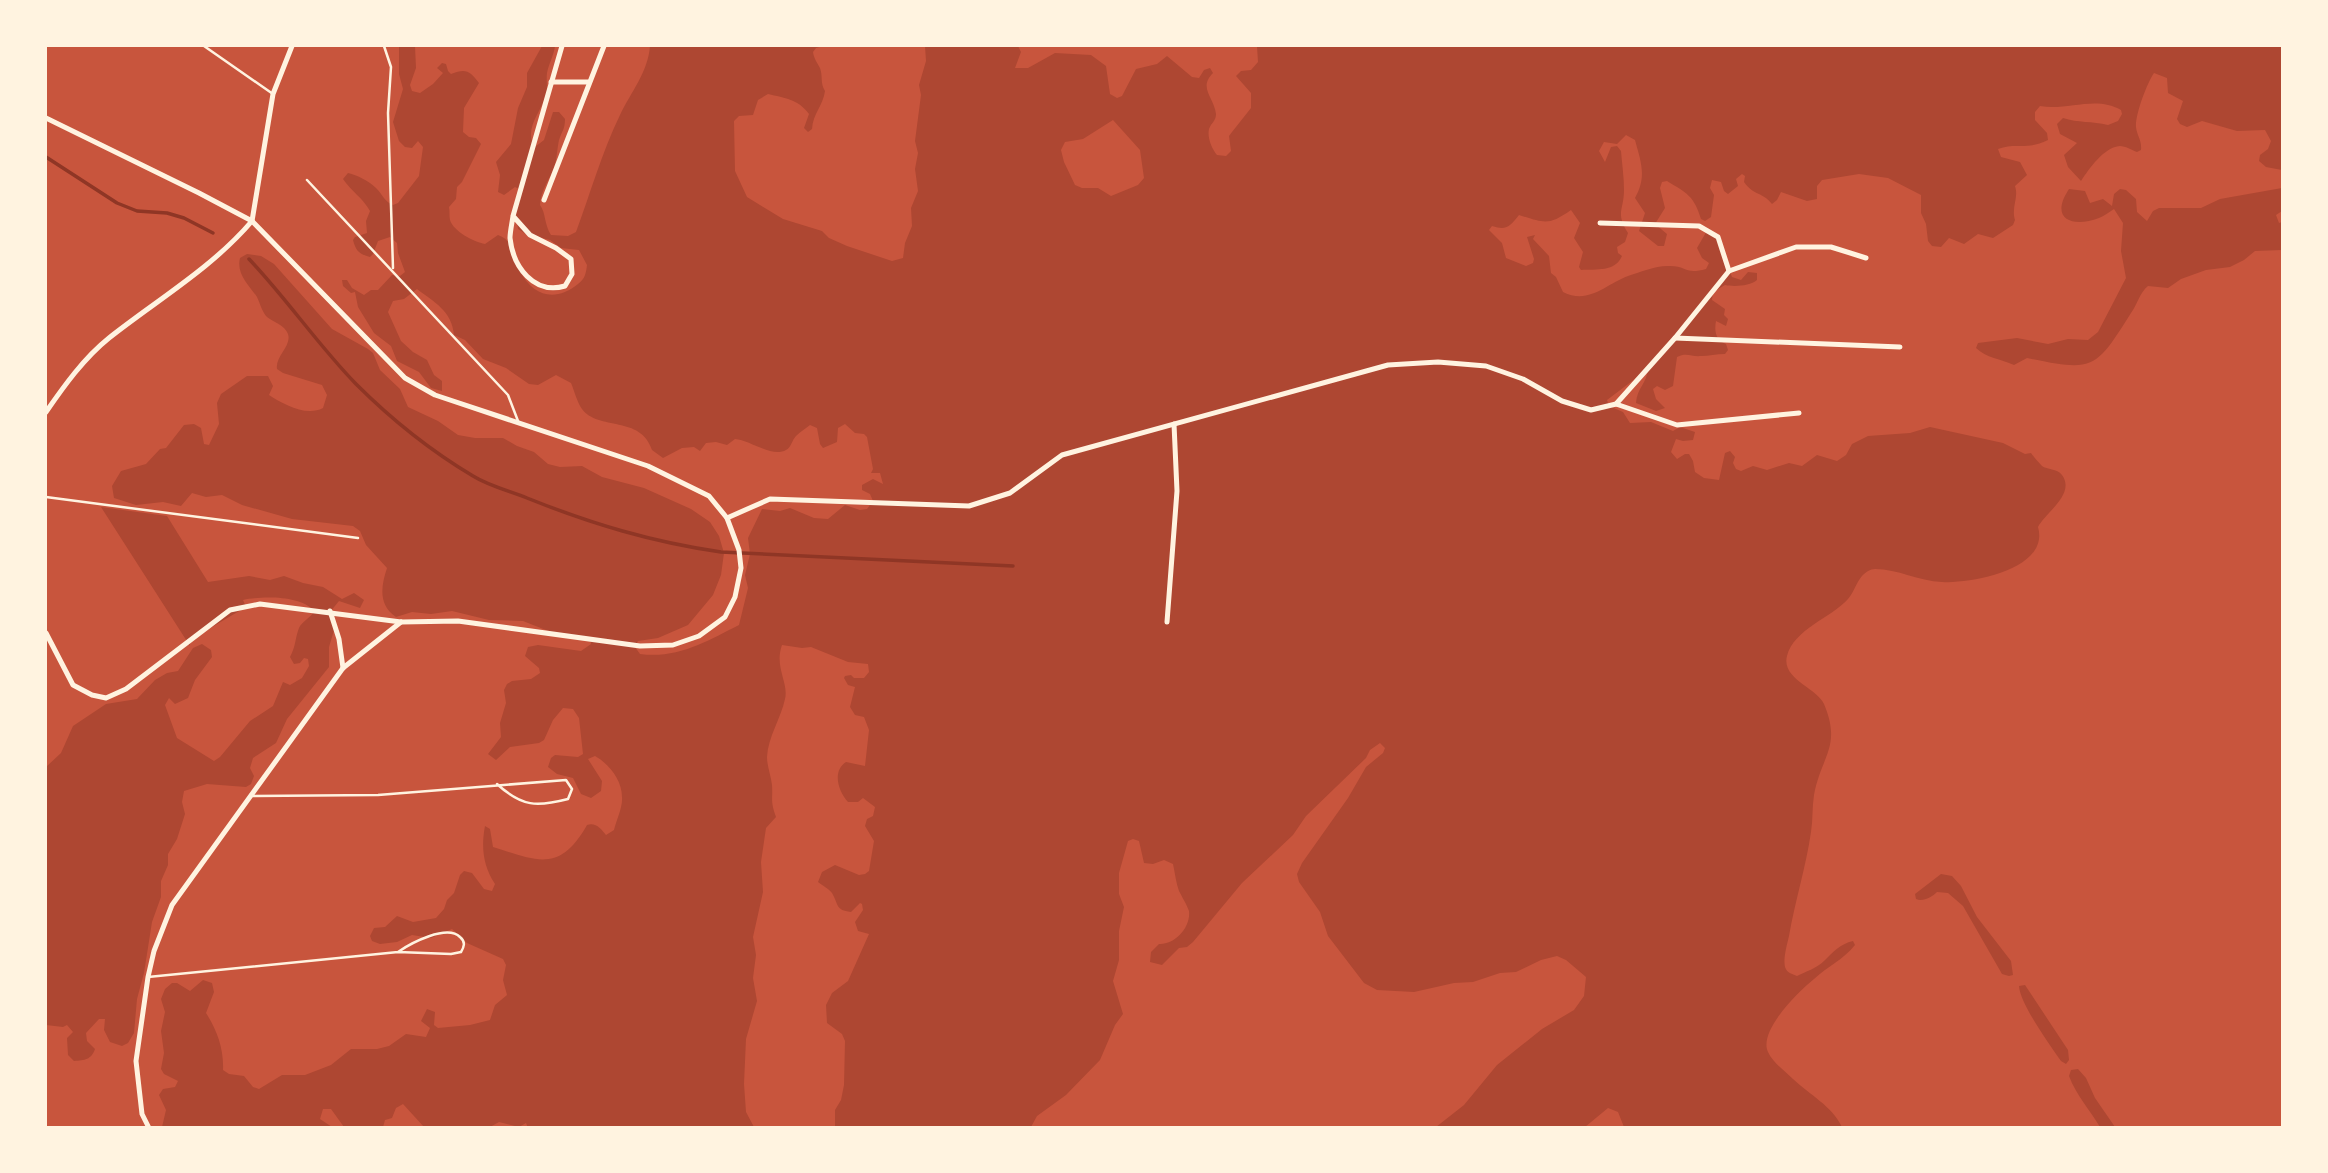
<svg xmlns="http://www.w3.org/2000/svg" width="2328" height="1173" font-family="Signika,sans-serif">
	<style>
		.green { fill: #ae4732; fill-rule: evenodd }
		.lines { fill: none; stroke-linecap: round; stroke-linejoin: round }
		.stream { stroke: #8f3625; stroke-width: 3.5 }
		.service { stroke: #fff3e0; stroke-width: 2.5 }
		.minor { stroke: #fff3e0; stroke-width: 5 }
	</style>
	<rect width="100%" height="100%" fill="#c8553d"/>
	<!-- green -->
	<g class="green">
		<path d="M399,46H415L416,68L410,85L412,91L420,93L433,84L443,73L437,68L442,63L446,64L448,71L451,74C466,68 470,71 479,83L464,108L463,132L469,137L476,138L481,144L462,182L457,187L456,199L449,207C450,211 449,216 450,220C453,231 474,242 485,244L498,235C514,240 514,258 520,271C533,297 556,302 578,284C585,279 586,273 587,265L579,250L561,248L550,240L526,234L518,229L515,207L519,189L515,187L504,195L498,192L500,175L496,162L511,144L518,108L527,87V73L542,46H555C554,55 549,63 547,73C546,80 548,88 546,95C541,112 523,130 535,147L544,140L553,112H559L565,119C565,129 562,131 559,140C557,149 557,159 554,168C548,182 541,190 540,205C546,213 544,224 551,235L568,236L576,232C590,194 602,152 620,115C631,92 648,72 650,46H823L816,48L813,52C814,59 817,62 820,68C823,76 820,83 825,91C823,106 813,113 812,129L808,132L804,128L809,114C798,99 785,98 768,94L758,100L753,115L739,116L734,121L735,171L747,197L783,219L822,231L829,238L847,246L892,261L903,258L905,243L912,226L911,208L918,191L915,169L918,153L915,141L921,95L919,85L926,61L925,46H1018L1021,52L1015,68H1028L1055,53L1091,55L1106,66L1110,94L1117,98L1122,96L1136,69L1157,64L1167,56L1192,77L1199,78L1204,70L1210,68L1213,73C1198,88 1214,97 1216,114C1216,121 1211,123 1209,129C1207,138 1212,149 1217,155L1226,156L1231,151L1229,136L1232,132L1251,108V93L1236,76L1241,71L1251,70L1258,62L1257,46H2282V170L2266,167L2259,161L2260,155L2268,149L2271,141L2265,130L2237,131L2202,121L2187,127L2180,124L2177,119L2183,101L2168,93L2167,78L2154,73C2147,83 2135,115 2136,127C2137,136 2142,140 2141,150L2137,152C2132,150 2125,146 2120,146C2104,147 2089,169 2081,181L2068,167L2064,155L2077,143L2060,134L2057,124L2063,118C2078,123 2092,121 2108,125L2118,121L2122,114L2121,110C2096,95 2067,111 2040,106L2035,112V120L2047,133L2048,140C2026,151 2016,142 1998,149L2001,157L2020,162L2027,175L2015,186C2019,198 2011,207 2015,220L2013,225L1993,238L1978,234L1964,244L1949,238L1941,247L1932,246L1928,241L1926,224L1921,213V195L1888,178L1859,174L1822,180L1817,186V199L1807,201L1781,192L1777,200L1772,204C1763,192 1754,196 1744,182L1745,176L1742,174L1736,179L1738,186L1728,194L1724,191L1721,182L1712,180L1710,188L1714,195L1711,217L1705,221L1701,219C1694,196 1687,193 1667,181L1662,182L1660,188L1665,208L1655,224L1667,234L1664,246H1658L1639,231L1645,213L1635,198C1647,177 1641,162 1635,140L1626,135L1617,144L1604,142L1599,151L1605,162L1611,147L1617,146L1621,151C1622,164 1624,177 1624,190C1624,210 1615,213 1628,233L1625,242L1617,247L1618,253L1622,256C1615,272 1597,269 1581,270L1579,267L1583,252L1574,238L1580,223L1571,210C1548,226 1545,223 1519,215C1510,226 1507,231 1492,226L1489,230L1502,243L1506,258L1526,266L1533,263L1534,259L1527,237L1535,235L1533,239L1549,256L1551,273L1556,277L1563,292C1589,305 1606,284 1628,276C1640,272 1657,265 1670,266C1687,266 1685,275 1706,269L1709,263L1702,258L1697,248L1708,229L1721,239L1724,257L1732,277L1741,280L1748,272L1757,273V280C1750,286 1734,287 1725,285L1713,292L1712,300L1725,309L1724,315L1728,319L1726,326L1716,321C1714,332 1716,340 1726,344L1728,350L1725,354C1716,354 1709,356 1701,356C1691,357 1687,352 1677,357L1673,386L1665,390L1657,386L1653,389L1656,399L1665,408L1656,411L1636,403C1637,388 1647,383 1648,369L1607,400L1609,406L1623,412L1630,423L1651,422L1673,431L1680,427L1695,432L1693,440L1683,441L1676,439L1671,452L1677,459L1685,454H1689L1693,461L1695,472L1704,478L1719,480L1725,453L1730,451L1735,457L1733,463L1736,469L1741,471L1753,466L1767,470L1789,463L1802,466L1817,455L1837,461L1846,455L1852,444L1868,436L1910,433L1930,427L2003,443L2025,454L2031,453C2034,457 2038,462 2042,466C2047,470 2057,468 2062,475C2076,494 2045,513 2038,527C2050,569 1972,584 1942,582C1918,581 1898,569 1875,569C1870,569 1866,572 1862,576C1856,583 1854,592 1848,599C1831,618 1794,629 1787,656C1781,679 1817,688 1824,704C1842,747 1821,756 1814,795C1812,807 1813,820 1811,832C1806,867 1795,901 1789,936C1787,945 1783,958 1785,967C1787,973 1792,974 1797,976C1805,972 1817,968 1824,961C1833,952 1840,944 1853,941L1855,945C1843,960 1828,966 1814,979C1799,991 1758,1031 1768,1052C1773,1063 1785,1071 1793,1079C1811,1096 1831,1105 1842,1127H1624L1618,1112L1608,1108L1585,1127H1436L1464,1105L1497,1065L1542,1029L1574,1010L1584,996L1586,977L1566,960L1557,956L1541,960L1516,972L1500,973L1473,982L1454,983L1414,992L1377,990L1364,983L1328,936L1320,912L1299,882L1297,874L1302,863L1348,798L1366,767L1383,753L1385,748L1380,743L1370,750L1366,758L1306,816L1293,835L1242,883L1193,942L1187,947L1179,948L1162,965L1150,962L1151,952L1159,944C1174,945 1191,928 1189,911C1187,905 1182,897 1179,891C1176,883 1175,873 1173,864L1164,860L1153,864L1144,863L1139,841L1133,839L1128,841L1119,873V894L1124,907L1119,931V960L1113,981L1123,1014L1115,1025L1100,1060L1066,1095L1037,1116L1031,1127H835V1110L841,1100L844,1085L845,1041L842,1034L827,1023L826,1005L832,993L848,981L869,934L858,931L855,922L863,910L862,904L860,903L851,912C835,910 839,905 832,893C829,889 822,885 818,882L822,872L835,865L859,875L865,874L869,871L874,841L865,826L867,819L873,816L875,807L863,798L858,802H848C838,791 832,771 846,762L865,766L869,730L864,717L855,715L850,707L855,687L848,685L844,678L845,676L851,675L854,678H864L869,672L868,664L848,662L811,647L802,648L782,645C774,667 789,683 785,699C781,718 768,737 767,757C767,766 771,776 772,785C773,800 770,800 776,817L766,828L761,862L763,892L753,937L756,955L753,978L757,1001L746,1039L744,1084L746,1112L754,1127L528,1128L526,1123L519,1127L499,1122L490,1127H424L403,1104L396,1108L392,1118L385,1120L383,1127H344L331,1109H323L320,1119L332,1127H162L166,1110L159,1095L163,1089L175,1087L178,1081L164,1074L161,1069L164,1053L161,1031L165,1012L161,999L165,989L172,983H177L190,991L203,980L212,983L214,992L206,1013C217,1030 224,1049 223,1070L229,1074L244,1076L253,1087L259,1089L282,1075H305L331,1065L351,1049H377L389,1046L406,1034L426,1037L430,1028L421,1021L427,1009L435,1012L434,1025L438,1028L470,1025L490,1020L495,1005L507,995L503,980L506,965L503,959L467,943L452,929L431,938L412,935L397,942L380,944L372,941L370,936L374,928L385,927L397,916L413,922L436,918L444,909L447,900L454,893L460,875L464,871L472,873L484,889L492,891L495,884C483,866 481,847 485,826L490,829L493,847C537,861 560,873 587,825C596,822 601,829 606,835L614,830C616,821 623,807 622,797C622,780 609,764 595,756L588,759L602,781L601,791L591,798L581,794L573,778L557,774L548,767L551,758L555,755L578,757L583,754L579,718L573,709L563,708L553,720L544,740L539,743L510,747L496,760L488,754L501,737L500,723L506,703L504,690L507,684L512,681L531,679L540,673L539,668L525,656L528,647L538,645L581,651L591,644L590,637L556,634L523,621L489,620L452,611L431,614L412,612L396,617C378,605 381,586 387,568L366,545L360,531L353,526L292,519L242,505L222,495L206,497L192,493L181,506L163,502L136,505L114,498L112,486L121,471L146,464L160,449L166,448L184,425L194,424L201,428L204,444L209,445L219,424L217,403L221,394L247,376H268L273,386L269,395C283,404 306,417 323,408L327,395L322,385L283,373L277,369C275,356 292,346 288,334C285,325 273,322 267,317C262,312 260,303 257,297C249,285 236,274 240,258L247,254L261,256L274,264L332,329L368,349L373,353L380,370L400,389L408,407L438,421L458,435L475,438H503L517,446L534,452L548,464L560,467L582,466L602,477L644,488L691,509L710,522L719,536L724,553L721,575L713,595L688,625L658,638L638,641L635,647L640,654C678,659 707,641 739,625L748,588L745,575L750,554L748,538L762,509L780,511L790,508L814,518L828,519L845,505L860,510L867,509L873,501L870,494L862,490V485L873,479L883,484L880,473H871L873,469L867,437L864,434L855,433L845,424L838,428L837,442L823,448L820,444L817,428L810,425C806,428 800,432 796,436C792,440 791,448 786,450C772,458 750,440 735,439L727,445L716,442L706,443L700,451L694,447L682,448L663,458L652,450C641,415 598,431 582,409C577,402 574,390 571,383L556,375L538,385L529,384L506,368L483,359L465,340L454,335C452,311 434,302 417,289L404,299L393,301L388,312L401,341L413,352L427,360L434,375L442,381V391L431,388L419,372L397,361L391,346L374,333L358,307L355,292L351,293L343,286L342,280H347L352,288L364,295L371,290H378L392,275L400,276L405,272L398,253L397,243L390,237L378,241L373,254L370,257C359,254 356,251 353,240L355,237L367,233L366,221L370,211C363,198 351,191 343,179L348,173C357,175 369,181 376,188C383,195 384,201 393,205L398,203L419,176L423,147L418,141L412,148L405,147L399,141L393,122L403,89L399,74ZM1113,120L1140,150L1144,178L1138,185L1111,196L1098,188H1082L1075,185L1064,162L1061,150L1065,142L1083,139Z"/>
		<path d="M2282,188V211L2276,215L2279,223L2282,222V250L2255,251L2244,260L2230,267L2206,270L2181,279L2168,288L2148,286C2140,292 2137,305 2131,313C2095,370 2094,372 2027,358L2014,365C2001,359 1986,358 1976,348L1978,343L2017,338L2048,344L2068,339L2088,340L2098,332L2126,278L2121,251L2123,223L2114,209C2109,212 2104,216 2099,218C2072,228 2049,219 2069,189L2085,191L2090,203L2103,199L2112,206L2114,194L2120,189L2126,190L2136,199L2137,212L2147,221L2153,211L2159,208H2201L2220,199Z"/>
		<path d="M101,507L167,516L208,582L249,576L270,580L284,576L303,583L323,587L342,599L354,593L364,600L360,608L339,601L330,612L335,627L329,647V667L287,719L276,743L253,758L250,768L254,776L251,784L246,787L207,784L184,791L182,802L185,814L177,839L168,854V865L161,881V897L152,922L144,973L137,999L134,1033L128,1043L122,1046L110,1042L104,1030L105,1019H99L86,1033L87,1041L95,1049C91,1060 85,1060 74,1061L68,1055L67,1038L73,1032L67,1025L63,1027L46,1025V767L61,753L73,726L106,704L137,699L155,680L167,673L178,671L193,648L202,644L211,650L212,657L195,680L188,698L175,704L169,698L165,705L177,738L214,761L220,757L250,721L273,706L283,682L290,685L302,678L309,666L308,659L304,658L300,663L294,664L290,657C296,646 295,638 299,628C302,621 311,618 314,611C301,595 261,596 243,600L246,607L190,640V646Z"/>
		<path d="M1941,874L1952,876L1961,886L1977,917L2011,961L2013,975L2009,976L2002,974L1963,906L1948,893L1937,892C1932,897 1923,902 1916,899L1915,894Z"/>
		<path d="M2025,985L2068,1050L2069,1060L2066,1064L2061,1061C2050,1045 2020,1004 2019,986Z"/>
		<path d="M2078,1069L2086,1078L2095,1098L2115,1127H2100C2090,1110 2076,1095 2069,1076L2071,1070Z"/>
	</g>
	<g class="lines">
		<!-- stream -->
		<g class="stream">
			<polyline points="46,157 117,203 137,211 167,213 184,218 213,233"/>
			<path d="M249,259C287,299 318,345 356,384C391,419 431,451 473,476C489,486 510,491 527,498C592,524 652,542 721,552L1013,566"/>
		</g>
		<!-- service -->
		<g class="service">
			<polyline points="204,46 273,94"/>
			<polyline points="384,46 391,67 388,113 393,268"/>
			<polyline points="307,180 508,395 518,421"/>
			<polyline points="46,497 358,538"/>
			<path d="M253,796L378,795L566,780L572,789L568,799C537,807 522,807 497,784"/>
			<path d="M148,977L398,952L451,954L461,952C464,947 466,942 460,937C447,924 411,943 398,952"/>
		</g>
		<!-- minor -->
		<g class="minor">
			<polyline points="551,82 588,82"/>
			<polyline points="46,118 199,193 252,221 405,378 435,395 648,466 709,496 727,518 739,550 741,568 735,597 725,617 699,636 673,645 640,646 458,621 401,622 260,604 230,610 126,689 106,698 92,695 73,685 46,633"/>
			<polyline points="544,200 604,46"/>
			<path d="M513,216L530,235L556,248L571,259L572,274L565,286C534,295 513,267 510,238C510,232 512,223 513,216L562,46"/>
			<polyline points="252,221 273,94 292,46"/>
			<polyline points="1600,223 1699,226 1718,237 1729,271"/>
			<polyline points="1675,338 1900,347"/>
			<polyline points="1616,404 1677,425 1799,413"/>
			<path d="M46,412C64,386 84,358 109,338C157,300 212,268 252,221"/>
			<polyline points="727,518 770,499 969,506 1010,493 1062,455 1388,365 1438,362 1486,366 1523,379 1562,401 1591,410 1616,404 1675,338 1729,271 1796,247 1831,247 1866,258"/>
			<polyline points="330,611 339,639 343,668"/>
			<polyline points="1167,622 1177,491 1174,424"/>
			<polyline points="149,1128 142,1114 136,1061 148,977 154,951 172,905 343,668 401,622"/>
		</g>
	</g>
	<!-- border -->
	<rect width="2328" height="1173" fill="none" stroke="#fff3e0" stroke-width="94"/>
</svg>
